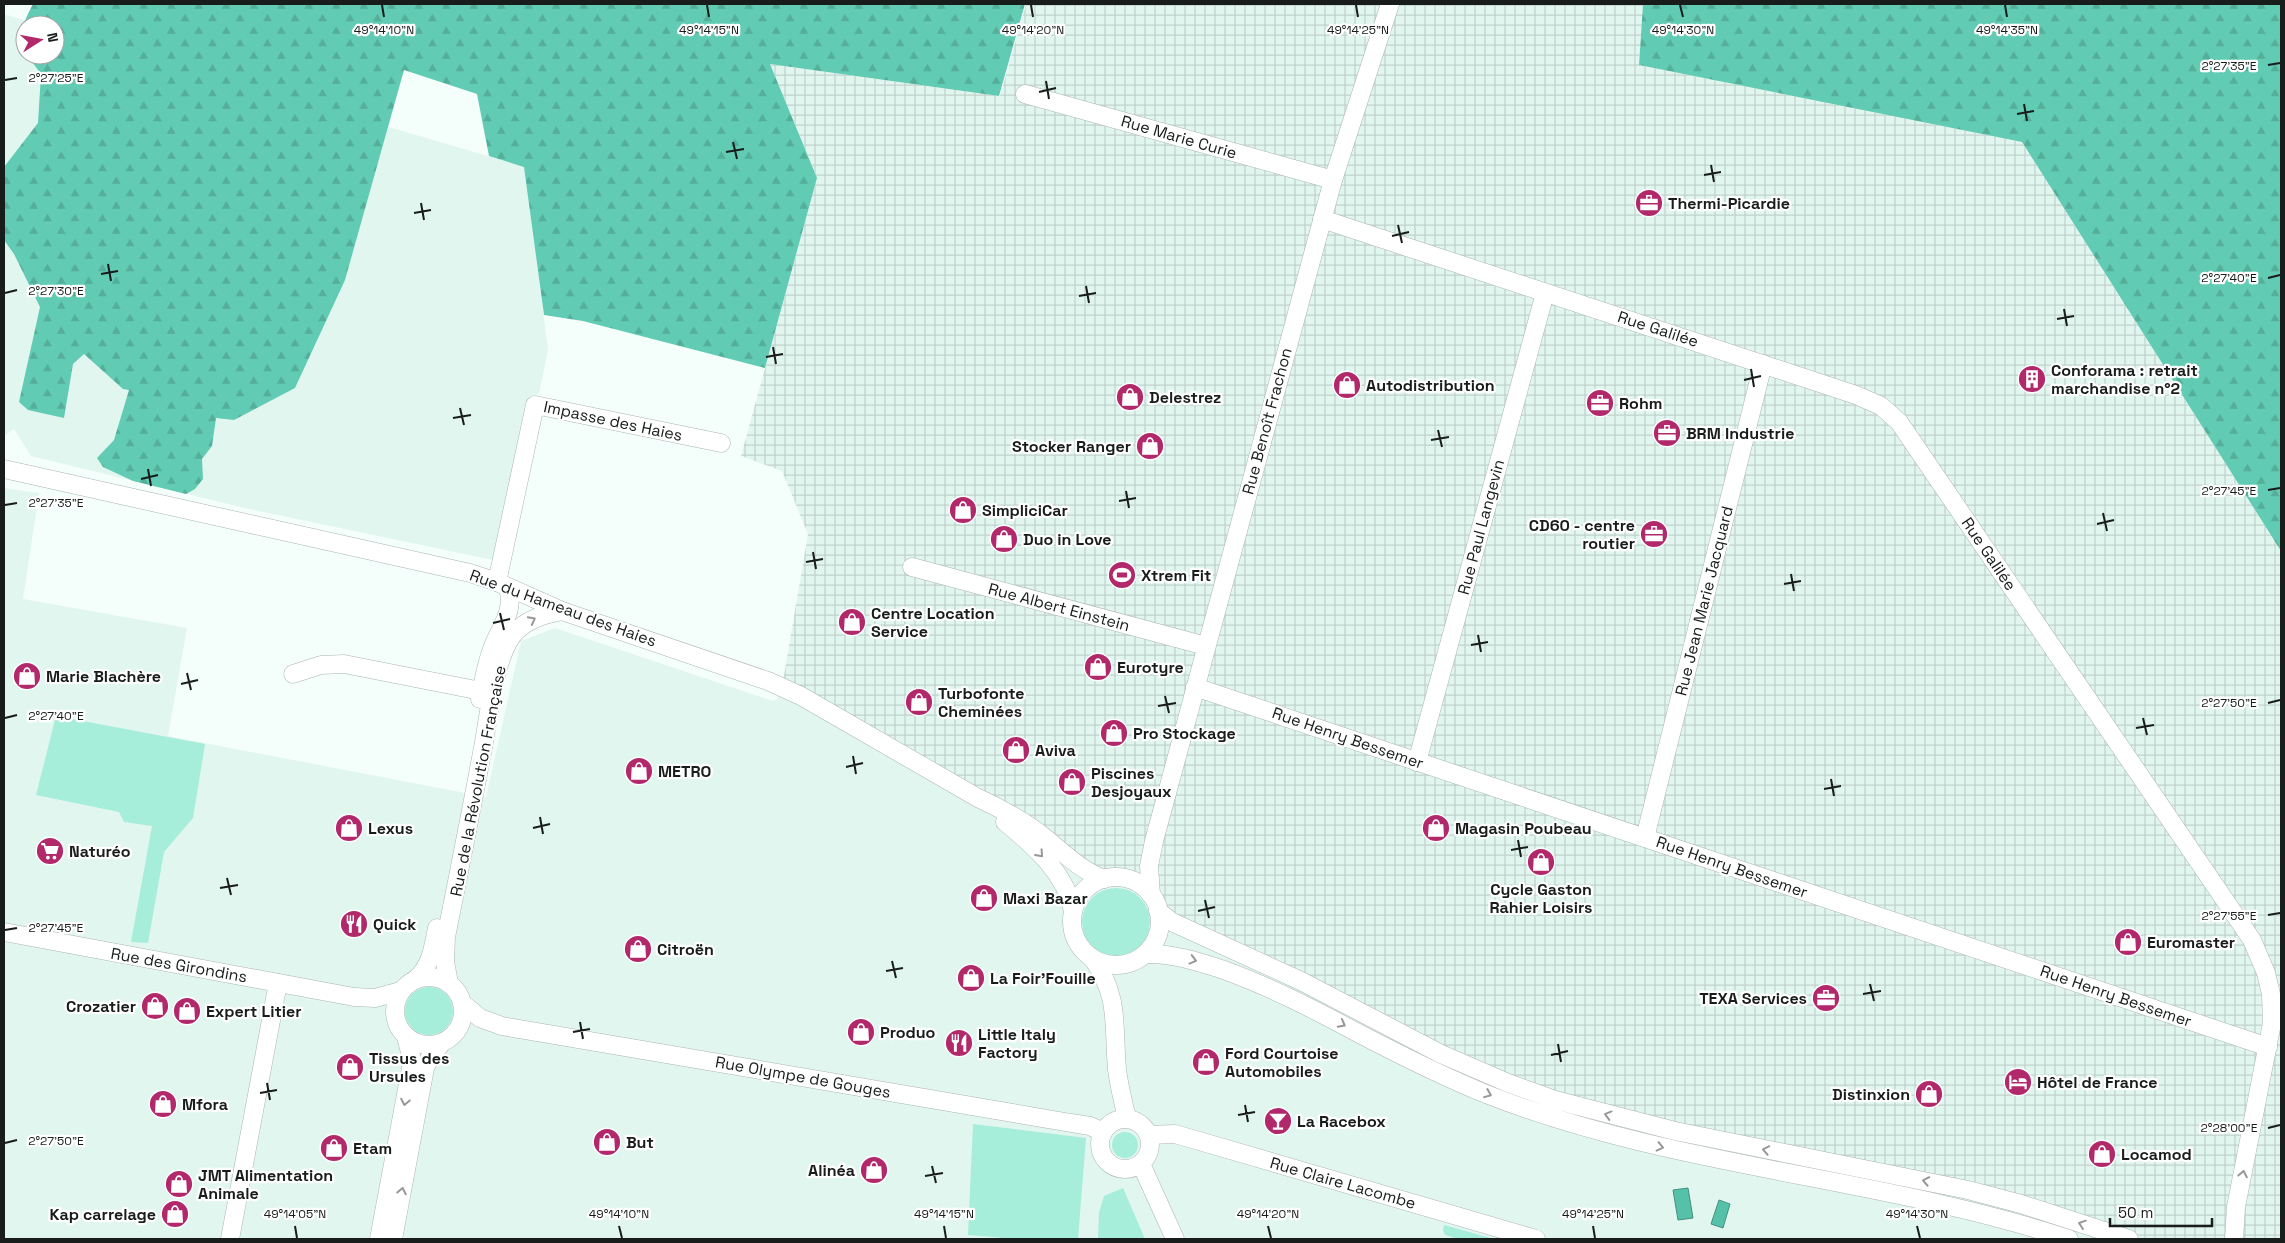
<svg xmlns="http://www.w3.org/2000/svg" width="2285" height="1243" font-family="'Space Grotesk',sans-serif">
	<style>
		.built { fill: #e2f6f0 }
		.industrial { fill: url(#industrial-grid) }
		.green { fill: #a6edda }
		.forest { fill: url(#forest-firs) }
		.water { fill: #56c1a9; stroke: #43907e }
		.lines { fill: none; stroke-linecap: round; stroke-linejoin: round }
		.minor-casing { stroke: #abb5b2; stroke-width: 19 }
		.minor { stroke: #fff; stroke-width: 18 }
		.oneway { stroke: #979998 }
		.ticks { fill: none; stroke: #181c1b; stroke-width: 2 }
		.labels { text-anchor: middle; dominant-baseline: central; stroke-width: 4.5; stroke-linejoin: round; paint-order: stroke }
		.street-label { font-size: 16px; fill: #181c1b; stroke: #fff }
		.poi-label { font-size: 16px; font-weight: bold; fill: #181c1b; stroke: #fff; text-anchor: start }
		.ticks-label { font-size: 12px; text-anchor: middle; fill: #181c1b; stroke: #fff; stroke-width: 4.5; stroke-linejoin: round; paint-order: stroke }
	</style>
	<defs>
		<pattern id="industrial-grid" width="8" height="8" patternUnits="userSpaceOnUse" patternTransform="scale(1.25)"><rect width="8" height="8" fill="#e2f6f0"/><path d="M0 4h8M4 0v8" fill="none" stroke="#c1d2cd"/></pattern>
		<pattern id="forest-firs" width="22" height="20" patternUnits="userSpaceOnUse" patternTransform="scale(1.25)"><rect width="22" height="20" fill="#61cbb3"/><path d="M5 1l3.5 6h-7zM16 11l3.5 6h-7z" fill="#54ae99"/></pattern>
	</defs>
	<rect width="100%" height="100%" fill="#f4fefb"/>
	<!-- built -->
	<g class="built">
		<polygon points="4,14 41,25 25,25 25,55 55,55 55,29 525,167 548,350 539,394 529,397 493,560 245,508 31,456 14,429 4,436"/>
		<polygon points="4,488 39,493 23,599 187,628 168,736 486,797 521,641 555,628 773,701 777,699 782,687 1108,878 1125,878 1140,884 1155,902 1158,909 1836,1164 2129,1239 4,1239"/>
	</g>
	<!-- industrial -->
	<polygon class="industrial" points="1026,4 1643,4 1639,65 2022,142 2281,551 2281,1239 2129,1239 2072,1220 1540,1095 1158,909 1155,902 1140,884 1121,877 1104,879 782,687 808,534 782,471 741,456 817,178 770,64 1000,96"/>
	<!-- green -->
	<g class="green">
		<polygon points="56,716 205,744 193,818 164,852 148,943 131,942 152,826 124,822 119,812 36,795"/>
		<circle cx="1116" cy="922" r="34"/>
		<circle cx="429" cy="1011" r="24"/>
		<polygon points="973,1124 1086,1138 1078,1239 1016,1239 968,1235"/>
		<circle cx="1125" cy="1145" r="13"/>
		<polygon points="1123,1188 1145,1239 1098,1239 1099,1213 1104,1196"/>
		<polygon points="1444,1225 1494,1239 1458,1239 1445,1235 1443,1230"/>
	</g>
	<!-- forest -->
	<g class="forest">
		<path d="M33,4H1025L999,96L770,64L817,178L765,368L583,321L544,315L524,167L489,156L477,94L404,70L345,280L295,388L234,420L216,418L212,446L202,459L203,479L195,489L186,494L133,481L103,467L97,458L114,440L129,390L123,389L84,354L73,364L64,418L28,410L19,402L40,307L14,254L4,240V167L38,123L41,74L27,55H55V25H25V52C15,39 26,17 33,4Z"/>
		<polygon points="1643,4 2281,4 2281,551 2022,142 1639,65"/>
	</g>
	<!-- water -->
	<g class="water">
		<polygon points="1688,1188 1693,1218 1678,1220 1673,1190"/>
		<polygon points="1719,1200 1730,1204 1723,1228 1711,1224"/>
	</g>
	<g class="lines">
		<defs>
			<g id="minor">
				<polyline points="1025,94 1333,180"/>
				<polyline points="1322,219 1856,395 1881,406 1899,422 2252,940 2266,973 2271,994 2272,1023 2236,1207 2234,1239"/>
				<path d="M4,469L470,573L497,582L562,611L768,681L801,696L978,798C1002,809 1024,821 1044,837C1064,853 1080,870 1104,879"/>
				<polyline points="912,567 1206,646"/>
				<polyline points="497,582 535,405 721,443"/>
				<polyline points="293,674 321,665 344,664 481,691 489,697"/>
				<polyline points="1195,687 2268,1047"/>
				<path d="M480,699C483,682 486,665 492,649C500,627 515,612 508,588"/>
				<polyline points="1417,762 1545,293"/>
				<path d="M1005,822C1033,845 1066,873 1073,911"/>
				<polyline points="1645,838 1763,364"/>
				<circle cx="1116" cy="921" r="44"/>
				<polyline points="1151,895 1149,866 1154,841 1333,180 1390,4"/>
				<polyline points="1158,911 1172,922 1301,981 1441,1054 1508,1083 1555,1100 1675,1131 1968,1190 2021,1204 2129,1239"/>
				<polyline points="4,932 354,997 375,998 401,991"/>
				<path d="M1145,954C1171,953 1196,961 1221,969C1269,986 1313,1009 1358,1033C1400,1055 1442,1076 1486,1094C1673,1168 1878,1176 2069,1239"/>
				<path d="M1093,959C1120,997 1113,1026 1117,1069C1119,1086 1123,1102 1127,1118"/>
				<circle cx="429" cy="1011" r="34"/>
				<path d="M415,980C431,966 433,949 437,928"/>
				<path d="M449,983L445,962L446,937C459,872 472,807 484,742C489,713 495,659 512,636C524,620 543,614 562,611"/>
				<polyline points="462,1003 480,1018 502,1026 1065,1122 1090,1126 1103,1132"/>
				<circle cx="1125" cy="1144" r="25"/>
				<polyline points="1149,1135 1175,1134 1536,1239"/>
				<polyline points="1141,1164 1175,1239"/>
				<polyline points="230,1239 278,983"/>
				<polyline points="379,1239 411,1068 411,1056 406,1037"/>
				<polyline points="393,1239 425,1068 430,1057 441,1044"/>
			</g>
		</defs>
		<!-- minor casing -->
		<use href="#minor" class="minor-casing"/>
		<!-- minor -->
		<use href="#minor" class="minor"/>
	</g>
	<!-- one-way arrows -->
	<defs><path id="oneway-chevron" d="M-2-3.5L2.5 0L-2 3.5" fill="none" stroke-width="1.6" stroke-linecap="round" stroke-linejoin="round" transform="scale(1.25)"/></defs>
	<g class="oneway">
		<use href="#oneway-chevron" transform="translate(532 620) rotate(-27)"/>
		<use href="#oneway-chevron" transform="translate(1040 854) rotate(48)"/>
		<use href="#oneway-chevron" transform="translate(1193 960) rotate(15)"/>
		<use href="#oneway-chevron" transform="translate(1342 1024) rotate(28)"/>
		<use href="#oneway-chevron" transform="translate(1488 1094) rotate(22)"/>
		<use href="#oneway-chevron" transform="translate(405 1102) rotate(101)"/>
		<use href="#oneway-chevron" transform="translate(1608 1115) rotate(-165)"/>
		<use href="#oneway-chevron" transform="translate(1660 1147) rotate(13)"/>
		<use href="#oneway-chevron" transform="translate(1766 1150) rotate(-169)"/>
		<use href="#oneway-chevron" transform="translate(2243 1174) rotate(-79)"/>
		<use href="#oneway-chevron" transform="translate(1926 1181) rotate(-169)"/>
		<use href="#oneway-chevron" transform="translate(402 1191) rotate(-79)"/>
		<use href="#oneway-chevron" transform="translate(2082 1224) rotate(-161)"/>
	</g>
	<!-- ticks -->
	<path class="ticks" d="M382,5L384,17M707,5L709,17M1031,5L1033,17M1356,5L1358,17M1680,5L1683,17M2005,5L2007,17M2268,65L2280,63M5,80L17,78M1046,81L1049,99M1039,92L1056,88M2024,104L2027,121M2017,114L2034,111M733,142L737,159M726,152L744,149M1711,165L1714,182M1704,175L1721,172M421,203L424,220M414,213L431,210M1398,225L1402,243M1392,236L1409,232M108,264L111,281M101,274L118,271M2268,278L2280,275M1086,286L1089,303M5,293L17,290M1079,296L1096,293M2064,309L2067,326M2057,319L2074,316M773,347L776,364M766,357L783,354M1751,369L1754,387M1744,380L1761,376M460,408L464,425M453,418L471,415M1438,430L1442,447M1431,440L1449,437M148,469L151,486M141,479L158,475M2268,490L2280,488M1126,491L1129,508M1119,501L1136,498M5,505L17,503M2103,513L2107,531M2097,524L2114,520M813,552L816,569M806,562L823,559M1791,574L1794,591M1784,584L1801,581M500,613L504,630M493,623L510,619M1478,635L1481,652M1471,645L1488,642M187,673L191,690M181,684L198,680M1165,696L1169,713M2268,703L2280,700M1158,706L1176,703M5,718L17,715M2143,718L2147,735M2136,728L2154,725M853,756L856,774M846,767L863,763M1831,779L1834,796M1824,789L1841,786M540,817L543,834M533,828L550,824M1518,840L1521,857M1511,850L1528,847M227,878L231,895M220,888L238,885M1205,900L1209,918M1198,911L1215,907M2268,915L2280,913M5,930L17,928M892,961L896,978M886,971L903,968M1870,984L1874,1001M1863,994L1881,991M580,1022L583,1039M573,1032L590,1029M1558,1044L1561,1062M1551,1055L1568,1051M267,1083L270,1100M260,1093L277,1090M1245,1105L1248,1122M1238,1115L1255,1112M2268,1128L2280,1125M5,1143L17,1140M932,1166L936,1183M925,1176L943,1173M295,1226L297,1238M619,1226L622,1238M944,1226L946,1238M1268,1226L1271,1238M1593,1226L1595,1238M1917,1226L1920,1238"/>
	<!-- icons -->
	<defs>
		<symbol id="office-disc" viewBox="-11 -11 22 22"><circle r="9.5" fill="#b1296b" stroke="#fff"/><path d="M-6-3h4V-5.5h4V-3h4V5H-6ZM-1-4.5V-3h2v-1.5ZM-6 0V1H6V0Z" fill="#fff"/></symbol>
		<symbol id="building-disc" viewBox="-11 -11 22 22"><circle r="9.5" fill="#b1296b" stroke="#fff"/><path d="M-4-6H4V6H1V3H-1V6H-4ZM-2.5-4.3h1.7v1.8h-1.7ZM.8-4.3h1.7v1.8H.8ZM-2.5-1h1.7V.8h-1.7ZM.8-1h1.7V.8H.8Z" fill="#fff"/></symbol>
		<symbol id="shop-disc" viewBox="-11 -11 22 22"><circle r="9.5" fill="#b1296b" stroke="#fff"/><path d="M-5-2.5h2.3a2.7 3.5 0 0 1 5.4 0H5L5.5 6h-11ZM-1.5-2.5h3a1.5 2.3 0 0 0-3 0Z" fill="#fff"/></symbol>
		<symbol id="stadium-disc" viewBox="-11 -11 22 22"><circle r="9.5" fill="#b1296b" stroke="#fff"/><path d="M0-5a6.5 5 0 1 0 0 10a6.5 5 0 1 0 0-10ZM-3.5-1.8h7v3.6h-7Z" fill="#fff"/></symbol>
		<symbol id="supermarket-disc" viewBox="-11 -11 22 22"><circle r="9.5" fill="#b1296b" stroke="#fff"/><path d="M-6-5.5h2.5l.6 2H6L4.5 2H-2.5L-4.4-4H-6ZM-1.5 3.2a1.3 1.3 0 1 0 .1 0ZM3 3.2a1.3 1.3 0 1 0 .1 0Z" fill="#fff"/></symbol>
		<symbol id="restaurant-disc" viewBox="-11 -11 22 22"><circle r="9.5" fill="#b1296b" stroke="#fff"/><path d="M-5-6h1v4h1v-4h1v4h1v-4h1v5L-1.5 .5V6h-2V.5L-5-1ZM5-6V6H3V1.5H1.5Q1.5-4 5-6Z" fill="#fff"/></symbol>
		<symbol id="hotel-disc" viewBox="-11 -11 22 22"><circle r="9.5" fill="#b1296b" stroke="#fff"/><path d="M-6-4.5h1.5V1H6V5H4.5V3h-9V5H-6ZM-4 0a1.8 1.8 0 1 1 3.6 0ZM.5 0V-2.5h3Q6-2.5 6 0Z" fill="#fff"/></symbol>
		<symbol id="bar-disc" viewBox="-11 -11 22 22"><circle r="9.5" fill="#b1296b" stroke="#fff"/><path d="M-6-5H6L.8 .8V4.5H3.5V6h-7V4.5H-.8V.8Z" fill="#fff"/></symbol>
	</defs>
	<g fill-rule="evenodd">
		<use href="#office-disc" x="1633" y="187" width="32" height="32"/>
		<use href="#building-disc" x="2016" y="363" width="32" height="32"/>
		<use href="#shop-disc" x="1331" y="369" width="32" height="32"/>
		<use href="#shop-disc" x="1114" y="381" width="32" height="32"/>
		<use href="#office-disc" x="1584" y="387" width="32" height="32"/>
		<use href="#office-disc" x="1651" y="417" width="32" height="32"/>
		<use href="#shop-disc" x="1134" y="430" width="32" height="32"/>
		<use href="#shop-disc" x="947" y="494" width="32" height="32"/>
		<use href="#office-disc" x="1638" y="518" width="32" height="32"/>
		<use href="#shop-disc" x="988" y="523" width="32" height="32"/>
		<use href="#stadium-disc" x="1106" y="559" width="32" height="32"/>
		<use href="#shop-disc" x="836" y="606" width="32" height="32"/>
		<use href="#shop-disc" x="1082" y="651" width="32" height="32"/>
		<use href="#shop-disc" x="11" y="660" width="32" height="32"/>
		<use href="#shop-disc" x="903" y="686" width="32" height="32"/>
		<use href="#shop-disc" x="1098" y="717" width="32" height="32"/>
		<use href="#shop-disc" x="1000" y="734" width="32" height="32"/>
		<use href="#shop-disc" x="623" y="755" width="32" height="32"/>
		<use href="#shop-disc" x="1056" y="766" width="32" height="32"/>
		<use href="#shop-disc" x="333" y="812" width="32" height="32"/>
		<use href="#shop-disc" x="1420" y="812" width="32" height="32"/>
		<use href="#supermarket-disc" x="34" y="835" width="32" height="32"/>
		<use href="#shop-disc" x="1525" y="846" width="32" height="32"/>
		<use href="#shop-disc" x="968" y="882" width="32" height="32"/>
		<use href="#restaurant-disc" x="338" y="908" width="32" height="32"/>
		<use href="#shop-disc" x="2112" y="926" width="32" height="32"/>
		<use href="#shop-disc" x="622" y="933" width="32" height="32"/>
		<use href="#shop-disc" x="955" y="962" width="32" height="32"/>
		<use href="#office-disc" x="1810" y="982" width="32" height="32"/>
		<use href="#shop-disc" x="139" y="990" width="32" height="32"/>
		<use href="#shop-disc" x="171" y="995" width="32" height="32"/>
		<use href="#shop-disc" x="845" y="1016" width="32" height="32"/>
		<use href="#restaurant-disc" x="943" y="1027" width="32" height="32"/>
		<use href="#shop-disc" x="1190" y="1046" width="32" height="32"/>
		<use href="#shop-disc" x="334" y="1051" width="32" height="32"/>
		<use href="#hotel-disc" x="2002" y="1066" width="32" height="32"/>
		<use href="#shop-disc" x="1913" y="1078" width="32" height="32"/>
		<use href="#shop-disc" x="147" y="1088" width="32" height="32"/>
		<use href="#bar-disc" x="1262" y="1105" width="32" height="32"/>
		<use href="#shop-disc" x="591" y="1126" width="32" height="32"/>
		<use href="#shop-disc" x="318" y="1132" width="32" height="32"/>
		<use href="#shop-disc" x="2086" y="1138" width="32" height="32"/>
		<use href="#shop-disc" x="858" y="1154" width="32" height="32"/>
		<use href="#shop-disc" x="163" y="1168" width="32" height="32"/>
		<use href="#shop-disc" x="159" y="1198" width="32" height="32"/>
	</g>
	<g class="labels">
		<!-- street labels -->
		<g class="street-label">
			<text transform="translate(1179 137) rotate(16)">Rue Marie Curie</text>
			<text transform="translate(1658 329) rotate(18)">Rue Galilée</text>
			<text transform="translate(613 421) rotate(12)">Impasse des Haies</text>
			<text transform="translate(1267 421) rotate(-75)">Rue Benoît Frachon</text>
			<text transform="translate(1481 527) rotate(-75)">Rue Paul Langevin</text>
			<text transform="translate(1989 554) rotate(56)">Rue Galilée</text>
			<text transform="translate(1704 601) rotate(-76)">Rue Jean Marie Jacquard</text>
			<text transform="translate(1059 607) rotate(15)">Rue Albert Einstein</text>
			<text transform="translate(563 608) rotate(20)">Rue du Hameau des Haies</text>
			<text transform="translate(1348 738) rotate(19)">Rue Henry Bessemer</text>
			<text transform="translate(478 781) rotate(-79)">Rue de la Révolution Française</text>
			<text transform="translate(1732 867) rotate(19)">Rue Henry Bessemer</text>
			<text transform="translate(179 965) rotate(10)">Rue des Girondins</text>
			<text transform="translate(2116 996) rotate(19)">Rue Henry Bessemer</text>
			<text transform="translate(803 1077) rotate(10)">Rue Olympe de Gouges</text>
			<text transform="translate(1343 1183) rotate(16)">Rue Claire Lacombe</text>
		</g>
		<!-- poi labels -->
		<g class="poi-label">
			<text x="1668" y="203">Thermi-Picardie</text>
			<text x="2051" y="370">Conforama : retrait<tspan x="2051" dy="18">marchandise n°2</tspan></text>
			<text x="1366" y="385">Autodistribution</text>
			<text x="1149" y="397">Delestrez</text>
			<text x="1619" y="403">Rohm</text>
			<text x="1686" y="433">BRM Industrie</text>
			<text x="1131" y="446" text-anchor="end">Stocker Ranger</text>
			<text x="982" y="510">SimpliciCar</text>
			<text x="1635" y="525" text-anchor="end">CD60 - centre<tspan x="1635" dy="18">routier</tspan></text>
			<text x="1023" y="539">Duo in Love</text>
			<text x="1141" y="575">Xtrem Fit</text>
			<text x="871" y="613">Centre Location<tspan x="871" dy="18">Service</tspan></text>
			<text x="1117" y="667">Eurotyre</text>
			<text x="46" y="676">Marie Blachère</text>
			<text x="938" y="693">Turbofonte<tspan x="938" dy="18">Cheminées</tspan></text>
			<text x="1133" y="733">Pro Stockage</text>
			<text x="1035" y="750">Aviva</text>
			<text x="658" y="771">METRO</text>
			<text x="1091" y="773">Piscines<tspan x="1091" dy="18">Desjoyaux</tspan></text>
			<text x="368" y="828">Lexus</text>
			<text x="1455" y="828">Magasin Poubeau</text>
			<text x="69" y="851">Naturéo</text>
			<text x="1541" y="889" text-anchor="middle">Cycle Gaston<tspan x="1541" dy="18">Rahier Loisirs</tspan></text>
			<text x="1003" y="898">Maxi Bazar</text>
			<text x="373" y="924">Quick</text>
			<text x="2147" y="942">Euromaster</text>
			<text x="657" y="949">Citroën</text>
			<text x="990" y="978">La Foir'Fouille</text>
			<text x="1807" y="998" text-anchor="end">TEXA Services</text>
			<text x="136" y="1006" text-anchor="end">Crozatier</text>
			<text x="206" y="1011">Expert Litier</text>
			<text x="880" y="1032">Produo</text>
			<text x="978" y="1034">Little Italy<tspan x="978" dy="18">Factory</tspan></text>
			<text x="1225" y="1053">Ford Courtoise<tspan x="1225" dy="18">Automobiles</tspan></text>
			<text x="369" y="1058">Tissus des<tspan x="369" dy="18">Ursules</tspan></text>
			<text x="2037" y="1082">Hôtel de France</text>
			<text x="1910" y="1094" text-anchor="end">Distinxion</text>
			<text x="182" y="1104">Mfora</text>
			<text x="1297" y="1121">La Racebox</text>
			<text x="626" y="1142">But</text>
			<text x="353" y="1148">Etam</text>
			<text x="2121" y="1154">Locamod</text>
			<text x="855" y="1170" text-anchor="end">Alinéa</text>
			<text x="198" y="1175">JMT Alimentation<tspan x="198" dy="18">Animale</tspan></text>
			<text x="156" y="1214" text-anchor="end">Kap carrelage</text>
		</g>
	</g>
	<g class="ticks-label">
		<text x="384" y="34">49°14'10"N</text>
		<text x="709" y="34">49°14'15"N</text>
		<text x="1033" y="34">49°14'20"N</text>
		<text x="1358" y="34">49°14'25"N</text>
		<text x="1683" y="34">49°14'30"N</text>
		<text x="2007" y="34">49°14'35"N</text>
		<text x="2229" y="70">2°27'35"E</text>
		<text x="56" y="82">2°27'25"E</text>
		<text x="2229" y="282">2°27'40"E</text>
		<text x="56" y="295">2°27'30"E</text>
		<text x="2229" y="495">2°27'45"E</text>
		<text x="56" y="507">2°27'35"E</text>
		<text x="2229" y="707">2°27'50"E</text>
		<text x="56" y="720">2°27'40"E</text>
		<text x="2229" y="920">2°27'55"E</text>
		<text x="56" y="932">2°27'45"E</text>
		<text x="2229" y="1132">2°28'00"E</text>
		<text x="56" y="1145">2°27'50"E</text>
		<text x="295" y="1218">49°14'05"N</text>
		<text x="619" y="1218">49°14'10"N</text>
		<text x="944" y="1218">49°14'15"N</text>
		<text x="1268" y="1218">49°14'20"N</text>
		<text x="1593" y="1218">49°14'25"N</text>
		<text x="1917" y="1218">49°14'30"N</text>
	</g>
	<!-- border -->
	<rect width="2285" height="1243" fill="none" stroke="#181c1b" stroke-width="10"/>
	<!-- north arrow -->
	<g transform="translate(40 40) rotate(79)"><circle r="24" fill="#ffffff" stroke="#a3a4a4"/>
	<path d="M0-4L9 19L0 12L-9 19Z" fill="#b1296b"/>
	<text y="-8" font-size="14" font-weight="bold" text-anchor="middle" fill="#181c1b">N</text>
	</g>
	<!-- scale -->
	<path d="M2110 1218v8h102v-8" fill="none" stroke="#181c1b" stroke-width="2.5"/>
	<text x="2118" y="1218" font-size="15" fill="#181c1b" stroke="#ffffff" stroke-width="4" paint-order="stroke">50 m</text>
</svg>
